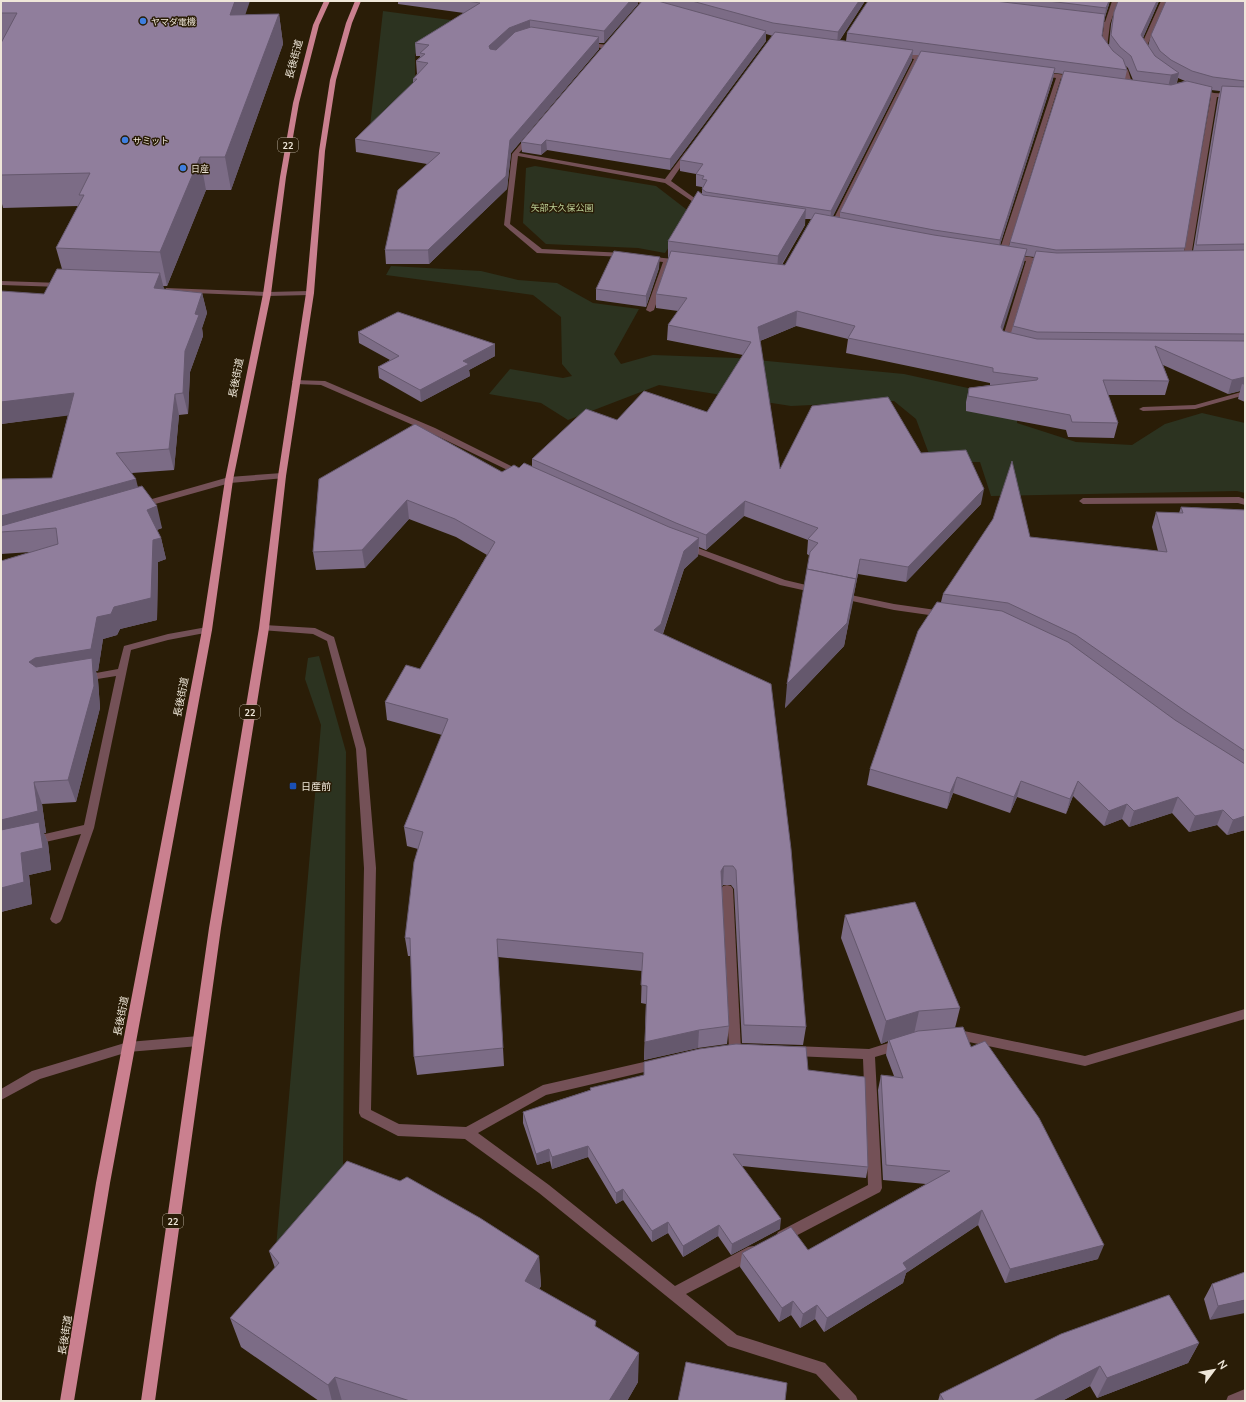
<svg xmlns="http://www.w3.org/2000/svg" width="1246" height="1402" font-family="Mulish,'Noto Sans JP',sans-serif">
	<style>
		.green { fill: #2c3320 }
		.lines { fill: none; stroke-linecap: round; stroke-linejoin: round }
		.minor { fill: #745157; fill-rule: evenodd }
		.major { fill: #ca808f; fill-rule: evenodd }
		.wall { fill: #7c6c86; fill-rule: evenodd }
		.shaded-wall { fill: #65586d }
		.building { fill: #907e9c; stroke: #65586d }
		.shop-dot { fill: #3f7fe0; stroke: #2a1d07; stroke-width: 1.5 }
		.transit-dot { fill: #1a4fb4; stroke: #2a1d07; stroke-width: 1.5 }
		.labels { text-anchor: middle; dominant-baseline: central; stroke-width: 3; stroke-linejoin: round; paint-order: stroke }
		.far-poi-label { font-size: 9px; fill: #efe7d9; stroke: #2a1d07; text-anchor: start }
		.shield { fill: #2a1d07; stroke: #b4aa9a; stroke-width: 1 }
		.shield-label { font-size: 9px; font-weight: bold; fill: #efe7d9 }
		.far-park-label { font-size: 9px; fill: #bace95; stroke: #2a1d07 }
		.street-label { font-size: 10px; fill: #efe7d9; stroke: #2a1d07 }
		.poi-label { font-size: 10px; fill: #efe7d9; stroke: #2a1d07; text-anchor: start }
	</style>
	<rect width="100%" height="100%" fill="#2a1d07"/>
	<!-- green -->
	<g class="green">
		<polygon points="383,11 473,23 440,31 415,54 415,80 398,124 370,126"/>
		<polygon points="535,166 656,186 691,213 665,253 638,248 546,244 523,223 526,168"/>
		<polygon points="391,266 481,271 518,280 557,283 593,303 639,309 614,354 621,364 653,355 737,358 904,374 1018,399 1017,423 1076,442 1132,445 1165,424 1202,413 1245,423 1245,493 1237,491 991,496 980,462 932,462 916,419 894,401 791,406 659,385 568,420 541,403 489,394 510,369 563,378 572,376 562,364 561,317 533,295 386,275"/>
		<polygon points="319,656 346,752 343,1169 274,1271 321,725 305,679 308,658"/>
	</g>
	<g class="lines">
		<!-- minor -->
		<g class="minor">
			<polygon points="634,1 643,1 657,6 654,8"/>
			<polygon points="1112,1 1118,1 1110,24 1107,48 1116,61 1128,70 1133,86 1130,88 1127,86 1122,71 1112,63 1101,48 1104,25 1088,22 1091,20 1105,22"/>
			<polygon points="1161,1 1167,1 1146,48 1150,54 1145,55 1140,48"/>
			<polygon points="585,42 607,45 610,47 607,49 583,45 582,44"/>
			<polygon points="898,53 918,55 933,59 930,61 920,59 836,226 831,227 830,226 914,59 896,56 895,55"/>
			<polygon points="1041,72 1075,76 1078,78 1075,80 1061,78 1006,255 1002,257 998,255 1056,78 1039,75 1038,74"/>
			<polygon points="1199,89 1214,93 1245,95 1245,99 1217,97 1190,263 1186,265 1182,263 1211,96 1197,92 1196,91"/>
			<polygon points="531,133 534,135 519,153 665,179 686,151 690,151 691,152 671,181 707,207 702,208 665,183 518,156 510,224 542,249 625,253 629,255 625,257 537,253 504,225 512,154 529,134"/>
			<polygon points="1009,255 1030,257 1049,262 1045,264 1033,262 1009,343 1005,345 1001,343 1026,261 1009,259"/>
			<polygon points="644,256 683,260 684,262 680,264 670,263 654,310 650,312 646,310 663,262 644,260"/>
			<polygon points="1,281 61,283 65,285 61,287 1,285"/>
			<polygon points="166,288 267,292 310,291 314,293 310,295 267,296 169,292 166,292"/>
			<polygon points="293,380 325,381 435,428 525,473 524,475 518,475 429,432 321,385 296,384 292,382"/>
			<polygon points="1245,391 1245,395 1195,409 1143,411 1139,409 1143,407 1195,405"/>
			<polygon points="282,473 286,476 285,478 230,483 141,508 137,505 138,503 229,477"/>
			<polygon points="1239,497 1245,499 1245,505 1238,503 1083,504 1079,501 1083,498"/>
			<polygon points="687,544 785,580 819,588 821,590 816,593 780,585 684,549 682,547"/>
			<polygon points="841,593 894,604 943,611 948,614 943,617 894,610 838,598 836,596"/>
			<polygon points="264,625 315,628 334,637 366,749 376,868 371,1110 399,1124 466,1127 543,1085 657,1059 661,1060 663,1064 661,1068 657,1069 546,1095 478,1133 549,1185 675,1286 748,1247 753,1246 758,1247 760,1252 758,1257 686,1294 737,1335 825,1363 856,1396 858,1401 841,1401 816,1374 728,1346 539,1193 465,1139 398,1136 361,1117 359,1113 364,868 356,749 327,641 313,634 261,630 259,628 261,626"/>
			<polygon points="207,627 210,628 212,630 210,632 168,640 131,650 94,828 62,919 60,922 56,924 52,922 50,919 81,834 32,845 28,844 27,841 28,838 32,837 84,825 116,676 85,681 80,678 85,675 118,669 124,646 168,634"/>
			<polygon points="727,885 731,886 733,889 741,1049 739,1053 735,1054 731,1053 729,1049 721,889 723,886"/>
			<polygon points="1245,1009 1245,1019 1085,1066 964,1041 953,1042 949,1041 947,1037 949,1033 964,1031 1085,1056"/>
			<polygon points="199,1036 203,1037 205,1041 203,1045 199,1046 128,1052 40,1079 1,1100 1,1089 32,1071 128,1042"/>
			<polygon points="898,1040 902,1041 904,1045 902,1049 875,1057 882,1188 880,1192 788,1240 783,1242 778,1240 776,1236 778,1232 868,1185 863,1059 794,1056 790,1055 788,1051 790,1047 794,1046 869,1049"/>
			<polygon points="1245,1389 1245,1401 1226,1401 1228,1396"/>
		</g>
		<!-- major -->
		<g class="major">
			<polygon points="324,1 330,1 319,25 299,103 286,177 271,294 233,480 212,630 110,1183 74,1401 60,1401 96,1183 202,630 225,480 263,294 280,177 293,103 313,25"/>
			<polygon points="355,1 361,1 352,23 336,80 325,151 314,293 286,476 269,628 221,928 155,1401 141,1401 209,928 259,628 278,476 306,293 319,151 330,80 346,23"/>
		</g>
	</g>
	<!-- wall -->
	<g class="wall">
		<polygon points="1,1 245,15 279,14 283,44 231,190 206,190 167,286 163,286 164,289 202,293 207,313 202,328 203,336 190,372 188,414 179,415 174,470 132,473 138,488 162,528 157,530 161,538 166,559 158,562 157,620 120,629 117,635 103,639 98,671 96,671 98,680 100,708 76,802 42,804 46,833 44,833 48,843 51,870 29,875 32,904 1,912 1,561 31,552 1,554 1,479 52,478 68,415 1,424 44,294 62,269 56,248 78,206 3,208 1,200"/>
		<polygon points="398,1 638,1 638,4 604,43 599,43 599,49 511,153 507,189 429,264 386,264 385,250 427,164 356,152 355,139 413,83 413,79 417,74 416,61 420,57 420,56 416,56 415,43 464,13 398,4"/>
		<path d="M643,1H865L840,40L846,41L847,33L868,1H1110L1104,20L1102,36L1109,45L1111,24L1114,12L1118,1H1159L1143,38L1148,46L1151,35L1245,1V402L1238,399L1240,391L1228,394L1163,365L1169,381L1165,395H1108L1118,423L1114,438L1068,437L1066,430L966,411V402L969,388L990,385V383L846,353L848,339L796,326L760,341L780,469L921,453L981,504L906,582L858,574L854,594L844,646L785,708L810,556L807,554L808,540L744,516L706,550L699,547L698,556L684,569L663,634L806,1027L803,1045L742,1043L734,889L731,885H723L722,886L729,1026L727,1044L698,1048L644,1060L646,1004L641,1003L642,971L498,957L504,1066L417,1075L414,1057L411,956H408L405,938L418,849L407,846L404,827L442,735L387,720L385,702L420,669L487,555L456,537L409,519L365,568L316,570L313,552L319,479L502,472L519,468L532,466V459L617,420L707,412L743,355L667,340L668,325L678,311L656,308V294L669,257H668V241L702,193V187L696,186V174L680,171V160L773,36L766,34V41L670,170L547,150L541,155L522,152L521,142ZM912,55H919L840,212V217L833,216L912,60ZM1126,66L1128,68L1133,80L1125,79L1127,70ZM1054,73L1063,74L1010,242L1009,246L1000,245L1053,79ZM1178,78L1185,81L1177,83ZM1211,90L1220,91L1218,99L1193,251H1184ZM805,219H811L785,265H782L805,225ZM1025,256L1034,257L1013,326L1011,333L1003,331L1002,329L1024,263Z"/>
		<polygon points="659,268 646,307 596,300 596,289"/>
		<polygon points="358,332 495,344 495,356 469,370 470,376 421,402 379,378 378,367 390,360 359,343"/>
		<polygon points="1181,507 1245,510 1245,830 1227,835 1217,825 1189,832 1172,813 1129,827 1122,819 1104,826 1073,796 1066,814 1017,797 1010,813 953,793 947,809 867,785 870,769 941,602 943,594 1030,537 1158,551 1152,527 1156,512 1179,513"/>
		<polygon points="845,915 960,1008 955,1028 971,1047 1098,1259 1005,1283 978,1225 906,1273 903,1283 824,1332 815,1319 800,1328 791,1315 779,1322 740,1267 742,1253 808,1250 926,1184 883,1180 878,1090 881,1075 894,1076 886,1055 888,1041 881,1044 841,938"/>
		<polygon points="808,1070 868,1167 866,1178 742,1166 780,1229 731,1255 718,1236 683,1257 668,1233 652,1242 623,1200 616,1204 588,1157 552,1169 550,1161 537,1165 523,1123 523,1112 590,1090 590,1088"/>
		<polygon points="269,1251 539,1256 541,1286 539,1289 597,1328 638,1382 627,1401 319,1401 241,1347 230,1318 275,1268"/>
		<polygon points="1245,1272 1210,1320 1204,1299 1212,1284"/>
		<polygon points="1199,1343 1188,1363 1097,1398 1090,1386 1062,1401 938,1401 940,1394"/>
	</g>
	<!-- shaded-wall -->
	<g class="shaded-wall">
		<polygon points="235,1 250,1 235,45 230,15"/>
		<polygon points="630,1 638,1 638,4 604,43 604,31"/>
		<polygon points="859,1 865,1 837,44 838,32"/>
		<polygon points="1109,1 1110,1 1104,20 1106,8"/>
		<polygon points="1157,1 1159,1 1139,47 1141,35"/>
		<polygon points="279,14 283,44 231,190 225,157"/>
		<polygon points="530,20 530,33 490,59 489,46 509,28"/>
		<polygon points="766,31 766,41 670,170 670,159"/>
		<polygon points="599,37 599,49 511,153 507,189 429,264 428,250 510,140"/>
		<polygon points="913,50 912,60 830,222 831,211"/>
		<polygon points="1055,68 1053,79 998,251 1000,240"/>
		<polygon points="1179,73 1176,85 1168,87 1171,75"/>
		<polygon points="546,140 547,150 541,155 541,145"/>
		<polygon points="200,157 206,190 167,286 160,252"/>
		<polygon points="806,209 805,225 777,272 778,256"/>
		<polygon points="1027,249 1024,263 999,342 1001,327"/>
		<polygon points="660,257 659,268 646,307 646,296"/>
		<polygon points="160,273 165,293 154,288"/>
		<polygon points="202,293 207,313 202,328 203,336 190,372 188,414 183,393 185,351 195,314"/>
		<polygon points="797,311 796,326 757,342 758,327"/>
		<polygon points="495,344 495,356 469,370 470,376 421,402 420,390 463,361"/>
		<polygon points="1245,377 1245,385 1242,384 1240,391 1228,394 1232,380"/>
		<polygon points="74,393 80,414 1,424 1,402"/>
		<polygon points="175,394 179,415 174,470 169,449"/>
		<polygon points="136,479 141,500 1,532 1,516 3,515"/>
		<polygon points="984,489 981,504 906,582 908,567"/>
		<polygon points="407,500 409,519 365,568 362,550"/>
		<polygon points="745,501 744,516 706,550 706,535"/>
		<polygon points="157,506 162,528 153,531 147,510"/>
		<polygon points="161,538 166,559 158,562 157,620 120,629 117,635 103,639 98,671 96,671 98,680 100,708 76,802 68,780 43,680 29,662 97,617 114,607 153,540"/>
		<polygon points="699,538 698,556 684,569 660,642 654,630 684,551"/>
		<polygon points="860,559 858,574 854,594 856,579"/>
		<polygon points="856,579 853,602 844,646 785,708 787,684"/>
		<polygon points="957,777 953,793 947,809 950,793"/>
		<polygon points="1021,781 1017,797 1010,813 1014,797"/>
		<polygon points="1078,781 1073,796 1066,814 1070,799"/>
		<polygon points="34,782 42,804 46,833 44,833 48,843 51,870 29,875 32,904 1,912 1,820"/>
		<polygon points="1178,797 1172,813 1129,827 1134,811"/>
		<polygon points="1127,804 1122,819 1104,826 1109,811"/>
		<polygon points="1223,810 1217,825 1189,832 1195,816"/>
		<polygon points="1245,816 1245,830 1227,835 1233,820"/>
		<polygon points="724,866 723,885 720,889 721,871"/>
		<polygon points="919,1011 914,1034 889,1040 888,1041 881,1044 886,1021"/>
		<polygon points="699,1030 698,1048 644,1060 645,1042"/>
		<polygon points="588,1146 588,1157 552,1169 552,1157"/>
		<polygon points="549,1149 550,1161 537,1165 536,1154"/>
		<polygon points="623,1189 623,1200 616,1204 616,1193"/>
		<polygon points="982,1210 978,1225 906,1273 903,1283 824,1332 827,1318 903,1263"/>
		<polygon points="781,1219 780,1229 731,1255 732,1244"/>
		<polygon points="668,1222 668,1233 652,1242 652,1231"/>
		<polygon points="719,1225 718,1236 683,1257 683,1246"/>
		<polygon points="1104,1245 1098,1259 1005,1283 1010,1269"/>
		<polygon points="539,1256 541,1286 528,1310 525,1281"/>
		<polygon points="1245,1300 1245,1313 1210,1320 1218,1306"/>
		<polygon points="793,1301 791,1315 779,1322 782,1308"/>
		<polygon points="817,1305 815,1319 800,1328 803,1314"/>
		<polygon points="1199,1343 1188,1363 1097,1398 1107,1378"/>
		<polygon points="639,1353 638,1382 627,1401 609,1401"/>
		<polygon points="1100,1366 1090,1386 1062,1401 1033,1401"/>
		<polygon points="335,1377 342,1401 332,1401 328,1385"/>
	</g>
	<!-- building -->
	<g class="building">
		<polygon points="1,1 235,1 230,15 279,14 225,157 200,157 160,252 56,248 84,195 79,195 90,173 1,175 1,43 17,13 1,13"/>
		<polygon points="467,1 630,1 604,31 530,20 509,28 489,46 490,49 496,50 515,32 531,27 599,37 510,140 506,176 428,250 385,250 398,190 440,153 355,139 417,79 413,79 428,63 416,61 425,54 420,53 429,45 415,43 480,3"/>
		<polygon points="642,1 658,1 766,31 670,159 546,140 541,145 521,142"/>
		<polygon points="692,1 859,1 838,32 773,23"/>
		<polygon points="868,1 995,1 1105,14 1102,36 1113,51 1123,59 1127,70 847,33"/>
		<polygon points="1048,1 1109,1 1106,8"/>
		<polygon points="1118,1 1157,1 1141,35 1155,56 1179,73 1171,75 1137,71 1131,56 1120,47 1111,35 1114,12"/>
		<polygon points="1166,1 1245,1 1245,81 1213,77 1192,71 1171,60 1160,51 1151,35"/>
		<polygon points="775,32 913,50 831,211 706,192 702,189 707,180 702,179 704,176 696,174 703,164 680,160"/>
		<polygon points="921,51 1055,68 1000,240 934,230 840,212"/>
		<polygon points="1064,71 1171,85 1187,81 1212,87 1185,248 1056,250 1010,242"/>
		<polygon points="1222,86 1245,87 1245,244 1196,245"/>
		<polygon points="698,191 703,195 806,209 778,256 668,241"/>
		<polygon points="815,213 934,235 1027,249 1001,327 1003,331 1037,339 1245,341 1245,377 1232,380 1155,346 1169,381 1103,380 1118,423 1072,422 1070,415 968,396 969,388 1037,380 1038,378 993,372 993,368 848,338 855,326 797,311 758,327 780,469 812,406 888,397 921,453 966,450 984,489 908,567 860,559 856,579 807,569 810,552 818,543 808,539 818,528 745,501 706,535 676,523 532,459 586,409 617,420 644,391 707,412 751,342 668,325 687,298 656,294 671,251 785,265"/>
		<polygon points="1245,250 1245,334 1037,332 1013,326 1036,251 1057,253"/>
		<polygon points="614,251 660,257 646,296 596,289"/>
		<polygon points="57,269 160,273 154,288 202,293 195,314 199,315 185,351 183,393 175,394 169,449 116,453 136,479 1,516 1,479 52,478 74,393 1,402 1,291 44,294"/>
		<polygon points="398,312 495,344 463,361 469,364 420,390 378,367 399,356 358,332"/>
		<polygon points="415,424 502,472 514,465 519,468 524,463 669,527 699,538 684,551 661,624 654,630 771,684 791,849 806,1027 744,1025 736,870 733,866 724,866 721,871 729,1026 699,1030 645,1042 647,986 641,985 643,953 497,939 503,1048 414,1057 410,938 405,938 414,862 423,832 404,827 448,719 385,702 406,665 420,669 495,542 455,519 407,500 362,550 313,552 319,479"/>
		<polygon points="1012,461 1030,537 1167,552 1156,512 1183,513 1181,507 1245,510 1245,751 1185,711 1076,635 1008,603 943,594 993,519"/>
		<polygon points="142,486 157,506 147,510 161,538 153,540 151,598 114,607 111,614 97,617 91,649 35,658 29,662 36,667 92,658 94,686 68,780 34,782 38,811 1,820 1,561 58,544 56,528 1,532 1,526"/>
		<polygon points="807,569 856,579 847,623 787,684"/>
		<polygon points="937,602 1002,611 1068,642 1175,720 1245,764 1245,816 1233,820 1223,810 1195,816 1178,797 1134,811 1127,804 1109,811 1078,781 1070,799 1021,781 1014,797 957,777 950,793 870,769 918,631"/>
		<polygon points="39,822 43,848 21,853 24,882 1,888 1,830"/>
		<polygon points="915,902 960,1008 919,1011 886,1021 845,915"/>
		<polygon points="963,1027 971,1047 985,1041 1039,1118 1104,1245 1010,1269 982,1210 903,1263 907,1269 827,1318 817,1305 803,1314 793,1301 782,1308 742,1253 791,1227 808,1250 950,1171 886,1165 881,1075 903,1078 889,1040 918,1031"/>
		<polygon points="736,1044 806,1047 808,1070 865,1077 868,1167 733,1154 781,1219 732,1244 719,1225 683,1246 668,1222 652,1231 623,1189 616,1193 588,1146 552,1157 549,1149 536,1154 523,1112 591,1090 590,1088 644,1075 644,1062 699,1049"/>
		<polygon points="347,1161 400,1181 407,1177 480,1218 539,1256 525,1281 596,1321 595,1326 639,1353 609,1401 410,1401 335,1377 328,1385 230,1318 279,1263 269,1251"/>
		<polygon points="1245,1272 1245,1300 1218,1306 1212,1284"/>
		<polygon points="1169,1295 1199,1343 1107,1378 1100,1366 1033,1401 1015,1401 1014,1400 1013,1401 944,1401 940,1394 1061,1334"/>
		<polygon points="686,1362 787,1383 785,1401 678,1401"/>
	</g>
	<!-- markers -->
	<g class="shop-dot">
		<circle cx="143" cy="21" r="4"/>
		<circle cx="125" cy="140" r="4"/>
		<circle cx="183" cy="168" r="4"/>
	</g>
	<rect class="transit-dot" x="289" y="782" width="8" height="8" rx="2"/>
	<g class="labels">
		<!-- far-poi labels -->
		<g class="far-poi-label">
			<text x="151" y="21">ヤマダ電機</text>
			<text x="133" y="140">サミット</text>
			<text x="191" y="168">日産</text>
		</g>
		<!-- shield labels -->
		<g class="shield">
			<rect x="278" y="138" width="20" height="14" rx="3"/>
			<rect x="240" y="705" width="20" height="14" rx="3"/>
			<rect x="163" y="1214" width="20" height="14" rx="3"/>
		</g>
		<g class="shield-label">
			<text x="288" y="145">22</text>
			<text x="250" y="712">22</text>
			<text x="173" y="1221">22</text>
		</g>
		<!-- far-park labels -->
		<g class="far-park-label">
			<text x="562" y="207">矢部大久保公園</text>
		</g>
		<!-- street labels -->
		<g class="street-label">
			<text transform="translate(294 59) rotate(-75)">長後街道</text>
			<text transform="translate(236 378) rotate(-79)">長後街道</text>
			<text transform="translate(181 697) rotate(-79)">長後街道</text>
			<text transform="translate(121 1016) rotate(-79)">長後街道</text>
			<text transform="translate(65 1335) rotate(-81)">長後街道</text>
		</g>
		<!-- poi labels -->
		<g class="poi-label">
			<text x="301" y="786">日産前</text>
		</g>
	</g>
	<!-- border -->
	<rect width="1246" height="1402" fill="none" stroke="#efe7d9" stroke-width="4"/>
	<!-- north arrow -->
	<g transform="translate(1214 1370) rotate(58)" stroke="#2a1d07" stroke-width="3" paint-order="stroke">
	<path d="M0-3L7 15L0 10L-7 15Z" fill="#efe7d9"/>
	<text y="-6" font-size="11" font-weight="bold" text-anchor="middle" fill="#efe7d9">N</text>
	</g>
</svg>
